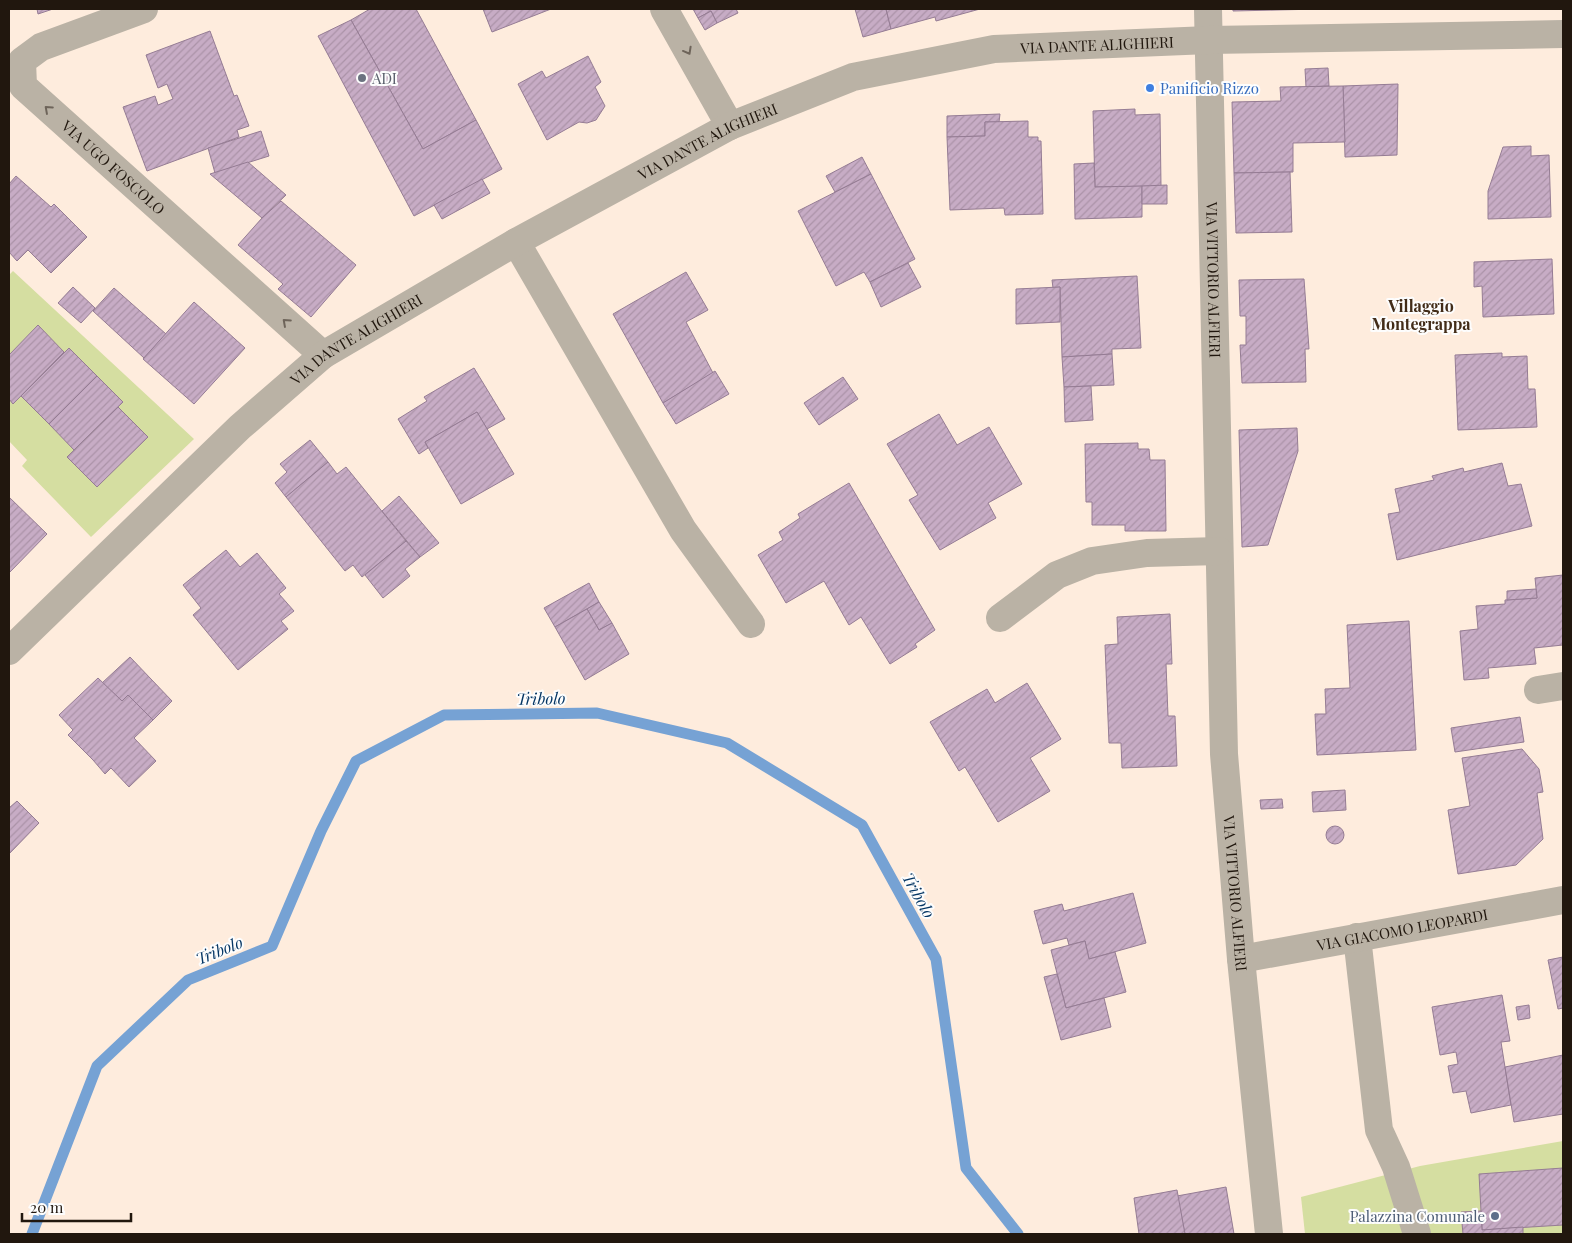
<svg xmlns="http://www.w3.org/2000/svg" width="1572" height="1243" font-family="'Playfair Display',serif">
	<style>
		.garden { fill: #d5dea1 }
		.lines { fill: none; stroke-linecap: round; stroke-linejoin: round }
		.stream { stroke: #76a2d4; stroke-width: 11 }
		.building { fill: url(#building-hatch); stroke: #957c94 }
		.minor { stroke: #bab2a5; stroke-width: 28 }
		.oneway { stroke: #6e645a }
		.worship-dot { fill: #6b7280; stroke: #fdfdfd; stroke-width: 2 }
		.shop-dot { fill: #3f7fe0; stroke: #fdfdfd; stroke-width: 2 }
		.service-dot { fill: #5c6f8a; stroke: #fdfdfd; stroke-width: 2 }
		.labels { text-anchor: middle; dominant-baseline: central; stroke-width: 4; stroke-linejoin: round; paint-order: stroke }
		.street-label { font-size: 15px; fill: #21170e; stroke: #fdfdfd }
		.worship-label { font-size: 15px; fill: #5b616d; stroke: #fdfdfd; text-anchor: start }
		.shop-label { font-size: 15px; fill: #366cbe; stroke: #fdfdfd; text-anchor: start }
		.service-label { font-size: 15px; fill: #4e5e75; stroke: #fdfdfd; text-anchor: end }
		.neighbourhood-label { font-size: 16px; font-weight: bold; fill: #422c18; stroke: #fdfdfd }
		.water-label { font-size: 16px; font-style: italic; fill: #053664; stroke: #fdfdfd }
	</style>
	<defs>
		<pattern id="building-hatch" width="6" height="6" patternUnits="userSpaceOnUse" patternTransform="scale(1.25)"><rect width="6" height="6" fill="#c7acc5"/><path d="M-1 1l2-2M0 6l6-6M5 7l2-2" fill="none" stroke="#ab93a8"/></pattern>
	</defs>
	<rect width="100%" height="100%" fill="#feecdd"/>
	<!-- garden -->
	<g class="garden">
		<polygon points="13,271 194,439 91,537 22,466 27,460 9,441 9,275"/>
		<polygon points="1563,1141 1563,1234 1305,1234 1301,1197 1420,1166"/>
	</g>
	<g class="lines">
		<!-- stream -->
		<polyline class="stream" points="32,1234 97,1066 188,980 272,946 321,831 356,761 444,715 597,713 727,743 862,825 936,959 966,1168 1018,1234"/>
	</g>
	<!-- building -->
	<g class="building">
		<polygon points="37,9 53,9 38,14"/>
		<polygon points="370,9 416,9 476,120 423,149 351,20"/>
		<polygon points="483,9 551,9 492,32"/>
		<polygon points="693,9 736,9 738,13 717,23 711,11 698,18"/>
		<polygon points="855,9 886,9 891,29 863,37"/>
		<polygon points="886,9 980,9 936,21 935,17 891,29"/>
		<polygon points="1233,9 1320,9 1233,11"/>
		<polygon points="711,11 717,23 705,30 698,18"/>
		<polygon points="351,20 423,149 476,120 502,169 414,216 318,36"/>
		<polygon points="210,31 234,96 237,95 249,126 237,130 239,137 147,171 123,107 155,96 158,105 173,99 167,84 158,88 146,55"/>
		<polygon points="588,56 601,82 595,87 605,106 596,120 587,123 579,122 547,140 518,84 542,71 546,78"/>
		<polygon points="1328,68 1329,86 1306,87 1305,69"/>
		<polygon points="1398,84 1397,155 1345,157 1343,86"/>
		<polygon points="1343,86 1345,142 1293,143 1293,172 1234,173 1232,102 1281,101 1280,87"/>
		<polygon points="1135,109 1135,115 1160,114 1161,186 1095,187 1093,111"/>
		<polygon points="1000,114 999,122 985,122 985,136 947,137 947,116"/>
		<polygon points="1028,121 1028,137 1038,137 1038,141 1041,141 1043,214 1005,215 1004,208 950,210 947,137 985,136 985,122"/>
		<polygon points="261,131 269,156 215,173 208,148"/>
		<polygon points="1531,146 1531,156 1549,155 1551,217 1488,219 1488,191 1503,147"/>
		<polygon points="862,157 871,174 835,192 826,176"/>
		<polygon points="248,162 286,195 262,218 210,174"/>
		<polygon points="1094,163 1095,187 1142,186 1142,217 1075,219 1074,164"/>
		<polygon points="1290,172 1292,232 1236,233 1234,173"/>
		<polygon points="871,174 915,259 870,282 864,272 836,286 798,211"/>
		<polygon points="16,176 51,207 54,204 87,237 51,273 28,250 17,261 9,252 9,184"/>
		<polygon points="482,179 490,193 442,219 434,205"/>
		<polygon points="1167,185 1167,204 1142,204 1142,186"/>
		<polygon points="281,201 356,265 311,317 278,289 283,284 238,245 262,218"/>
		<polygon points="1552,259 1554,314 1483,317 1482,286 1474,287 1474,262"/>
		<polygon points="908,263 921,287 881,307 870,282"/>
		<polygon points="686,272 708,310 686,322 713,373 663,403 613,314"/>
		<polygon points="1137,276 1141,348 1112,349 1112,354 1062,357 1060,287 1053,288 1052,280"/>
		<polygon points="1304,279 1309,349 1305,349 1306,382 1242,383 1240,345 1246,345 1246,316 1240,316 1239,280"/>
		<polygon points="73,287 95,308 81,323 58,303"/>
		<polygon points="1060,287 1060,322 1016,324 1016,289"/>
		<polygon points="114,288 166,334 144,358 93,311"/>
		<polygon points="194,302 245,348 194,404 143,359"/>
		<polygon points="38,325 64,352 13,404 9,399 9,355"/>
		<polygon points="69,348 97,376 49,424 21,396"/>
		<polygon points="1502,353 1502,357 1527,356 1528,389 1535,389 1537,427 1458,430 1455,355"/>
		<polygon points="1112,354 1114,385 1064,387 1062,357"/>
		<polygon points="474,368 505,419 487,429 477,412 425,442 428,448 419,454 398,419 427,401 424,397"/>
		<polygon points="715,371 729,394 676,424 663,403"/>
		<polygon points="97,376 123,402 74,450 49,424"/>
		<polygon points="843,377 858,399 819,425 804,403"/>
		<polygon points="1091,386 1093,420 1065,422 1064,387"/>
		<polygon points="118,407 148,437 97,487 67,457"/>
		<polygon points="477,412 514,474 461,504 425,442"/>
		<polygon points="939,414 957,445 989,427 1022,484 988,503 996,518 940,550 909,500 918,495 887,444"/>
		<polygon points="1297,428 1298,451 1268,545 1242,547 1239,430"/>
		<polygon points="310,440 328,462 286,497 275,483 287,472 280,464"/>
		<polygon points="1138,443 1138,449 1149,449 1150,460 1165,460 1166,531 1125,531 1125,525 1092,525 1092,502 1086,502 1085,444"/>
		<polygon points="328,462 337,474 346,467 406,541 362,577 353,565 345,571 286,497"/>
		<polygon points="1502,463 1508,486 1521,484 1532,526 1397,560 1388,514 1400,512 1395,489 1434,480 1432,476 1463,468 1464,472"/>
		<polygon points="849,483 935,630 915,644 917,647 890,664 861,617 849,625 824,581 786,603 758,555 783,540 779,532 800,518 798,514"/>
		<polygon points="399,496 439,543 420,557 382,511"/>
		<polygon points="9,497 47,534 9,573"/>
		<polygon points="406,541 420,557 405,569 410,576 383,598 365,575"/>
		<polygon points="226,550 240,567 257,553 286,588 279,594 294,611 281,621 288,629 238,670 193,615 201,608 183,585"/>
		<polygon points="1563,575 1563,645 1534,648 1536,664 1488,668 1489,678 1464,680 1460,631 1478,629 1476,606 1505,604 1505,600 1537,598 1535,578"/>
		<polygon points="589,583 599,602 555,627 544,608"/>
		<polygon points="1536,589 1537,598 1507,600 1507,591"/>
		<polygon points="599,602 612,623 599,630 587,609"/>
		<polygon points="587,609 599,630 612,623 629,654 585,680 555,627"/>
		<polygon points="1170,614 1172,664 1166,664 1168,716 1175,716 1177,766 1122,768 1121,743 1109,743 1105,645 1118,644 1117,617"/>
		<polygon points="1409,621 1416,750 1317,755 1315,714 1326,714 1325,689 1350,688 1347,625"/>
		<polygon points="130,657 172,701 153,720 128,695 122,701 102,683"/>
		<polygon points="98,678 122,701 128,695 153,720 134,738 156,761 129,787 111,768 105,774 93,760 68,735 73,730 59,715"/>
		<polygon points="1027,683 1061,739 1030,758 1050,791 998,822 965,767 959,771 930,722 987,689 995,703"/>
		<polygon points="1520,717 1524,742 1455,752 1451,728"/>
		<polygon points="1522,749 1539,769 1543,792 1537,793 1543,839 1516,865 1458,874 1448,810 1470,806 1462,758"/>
		<polygon points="1345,790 1346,810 1313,812 1312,792"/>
		<polygon points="1282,799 1283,808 1261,809 1260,800"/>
		<polygon points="17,801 39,823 9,854 9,808"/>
		<circle cx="1335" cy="835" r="9"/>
		<polygon points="1133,893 1146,943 1089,959 1085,941 1069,945 1067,938 1043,944 1034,911 1062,904 1064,911"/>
		<polygon points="1085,941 1089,959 1115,952 1126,992 1066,1008 1051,950"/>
		<polygon points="1563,957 1563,1008 1558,1009 1548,960"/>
		<polygon points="1057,974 1066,1008 1104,998 1111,1027 1061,1040 1044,977"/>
		<polygon points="1502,995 1510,1041 1501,1042 1511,1105 1471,1113 1466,1091 1453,1093 1448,1066 1458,1064 1456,1052 1440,1055 1432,1007"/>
		<polygon points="1529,1005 1530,1018 1518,1020 1516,1007"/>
		<polygon points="1563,1055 1563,1114 1514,1122 1505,1067"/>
		<polygon points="1563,1168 1563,1225 1482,1230 1479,1174"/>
		<polygon points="1226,1187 1234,1234 1185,1234 1177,1196"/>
		<polygon points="1177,1190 1185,1234 1139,1234 1134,1198"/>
		<polygon points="1481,1211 1482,1230 1523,1227 1523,1234 1463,1234 1461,1212"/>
	</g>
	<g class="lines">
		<!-- minor -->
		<g class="minor">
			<path id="s1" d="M144,9L41,47L22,61L23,86L323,355"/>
			<polyline points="664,9 730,126"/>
			<path id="s2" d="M1208,9L1224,754L1241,959L1269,1234"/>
			<polyline points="516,242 683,530 751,624"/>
			<polyline points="1000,618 1057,575 1092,561 1147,553 1219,551"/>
			<path id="s3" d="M9,651L240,427L323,355L516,242L730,126L853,77L994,49L1209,40L1563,34"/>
			<polyline points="1538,690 1563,686"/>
			<polyline points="1357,937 1379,1130 1396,1167 1417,1234"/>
			<path id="s4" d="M1241,959L1563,900"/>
		</g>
	</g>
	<!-- one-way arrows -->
	<defs><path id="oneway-chevron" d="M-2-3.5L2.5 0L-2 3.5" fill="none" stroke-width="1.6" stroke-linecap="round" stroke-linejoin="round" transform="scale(1.25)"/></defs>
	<g class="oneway">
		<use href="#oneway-chevron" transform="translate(688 51) rotate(61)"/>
		<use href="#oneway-chevron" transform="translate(48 109) rotate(-138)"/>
		<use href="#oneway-chevron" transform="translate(286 322) rotate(-138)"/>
	</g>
	<!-- markers -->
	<circle class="worship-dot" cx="362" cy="78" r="5"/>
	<circle class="shop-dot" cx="1150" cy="88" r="5"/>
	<circle class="service-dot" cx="1495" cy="1216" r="5"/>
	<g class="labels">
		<!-- street labels -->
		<g class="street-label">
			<text stroke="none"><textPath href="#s3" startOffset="1278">VIA DANTE ALIGHIERI</textPath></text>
			<text stroke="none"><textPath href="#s3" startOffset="872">VIA DANTE ALIGHIERI</textPath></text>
			<text stroke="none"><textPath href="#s1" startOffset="280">VIA UGO FOSCOLO</textPath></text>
			<text stroke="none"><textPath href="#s2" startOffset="271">VIA VITTORIO ALFIERI</textPath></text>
			<text stroke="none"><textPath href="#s3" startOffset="468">VIA DANTE ALIGHIERI</textPath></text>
			<text stroke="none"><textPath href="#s2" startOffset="885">VIA VITTORIO ALFIERI</textPath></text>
			<text stroke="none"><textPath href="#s4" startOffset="164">VIA GIACOMO LEOPARDI</textPath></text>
		</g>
		<!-- worship labels -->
		<g class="worship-label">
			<text x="372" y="78">ADI</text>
		</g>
		<!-- shop labels -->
		<g class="shop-label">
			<text x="1160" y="88">Panificio Rizzo</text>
		</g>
		<!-- service labels -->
		<g class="service-label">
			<text x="1485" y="1216">Palazzina Comunale</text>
		</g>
		<!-- neighbourhood labels -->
		<g class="neighbourhood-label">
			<text x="1421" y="305">Villaggio<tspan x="1421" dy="18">Montegrappa</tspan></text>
		</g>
		<!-- water labels -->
		<g class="water-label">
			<text transform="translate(541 698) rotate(-1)">Tribolo</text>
			<text transform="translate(919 895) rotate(61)">Tribolo</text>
			<text transform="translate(219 950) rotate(-22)">Tribolo</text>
		</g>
	</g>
	<!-- border -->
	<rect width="1572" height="1243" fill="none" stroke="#21170e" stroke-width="20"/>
	<!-- scale -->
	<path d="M22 1213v8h109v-8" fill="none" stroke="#21170e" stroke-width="2.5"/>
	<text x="30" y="1213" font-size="15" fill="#21170e" stroke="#fdfdfd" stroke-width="4" paint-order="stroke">20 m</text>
</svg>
